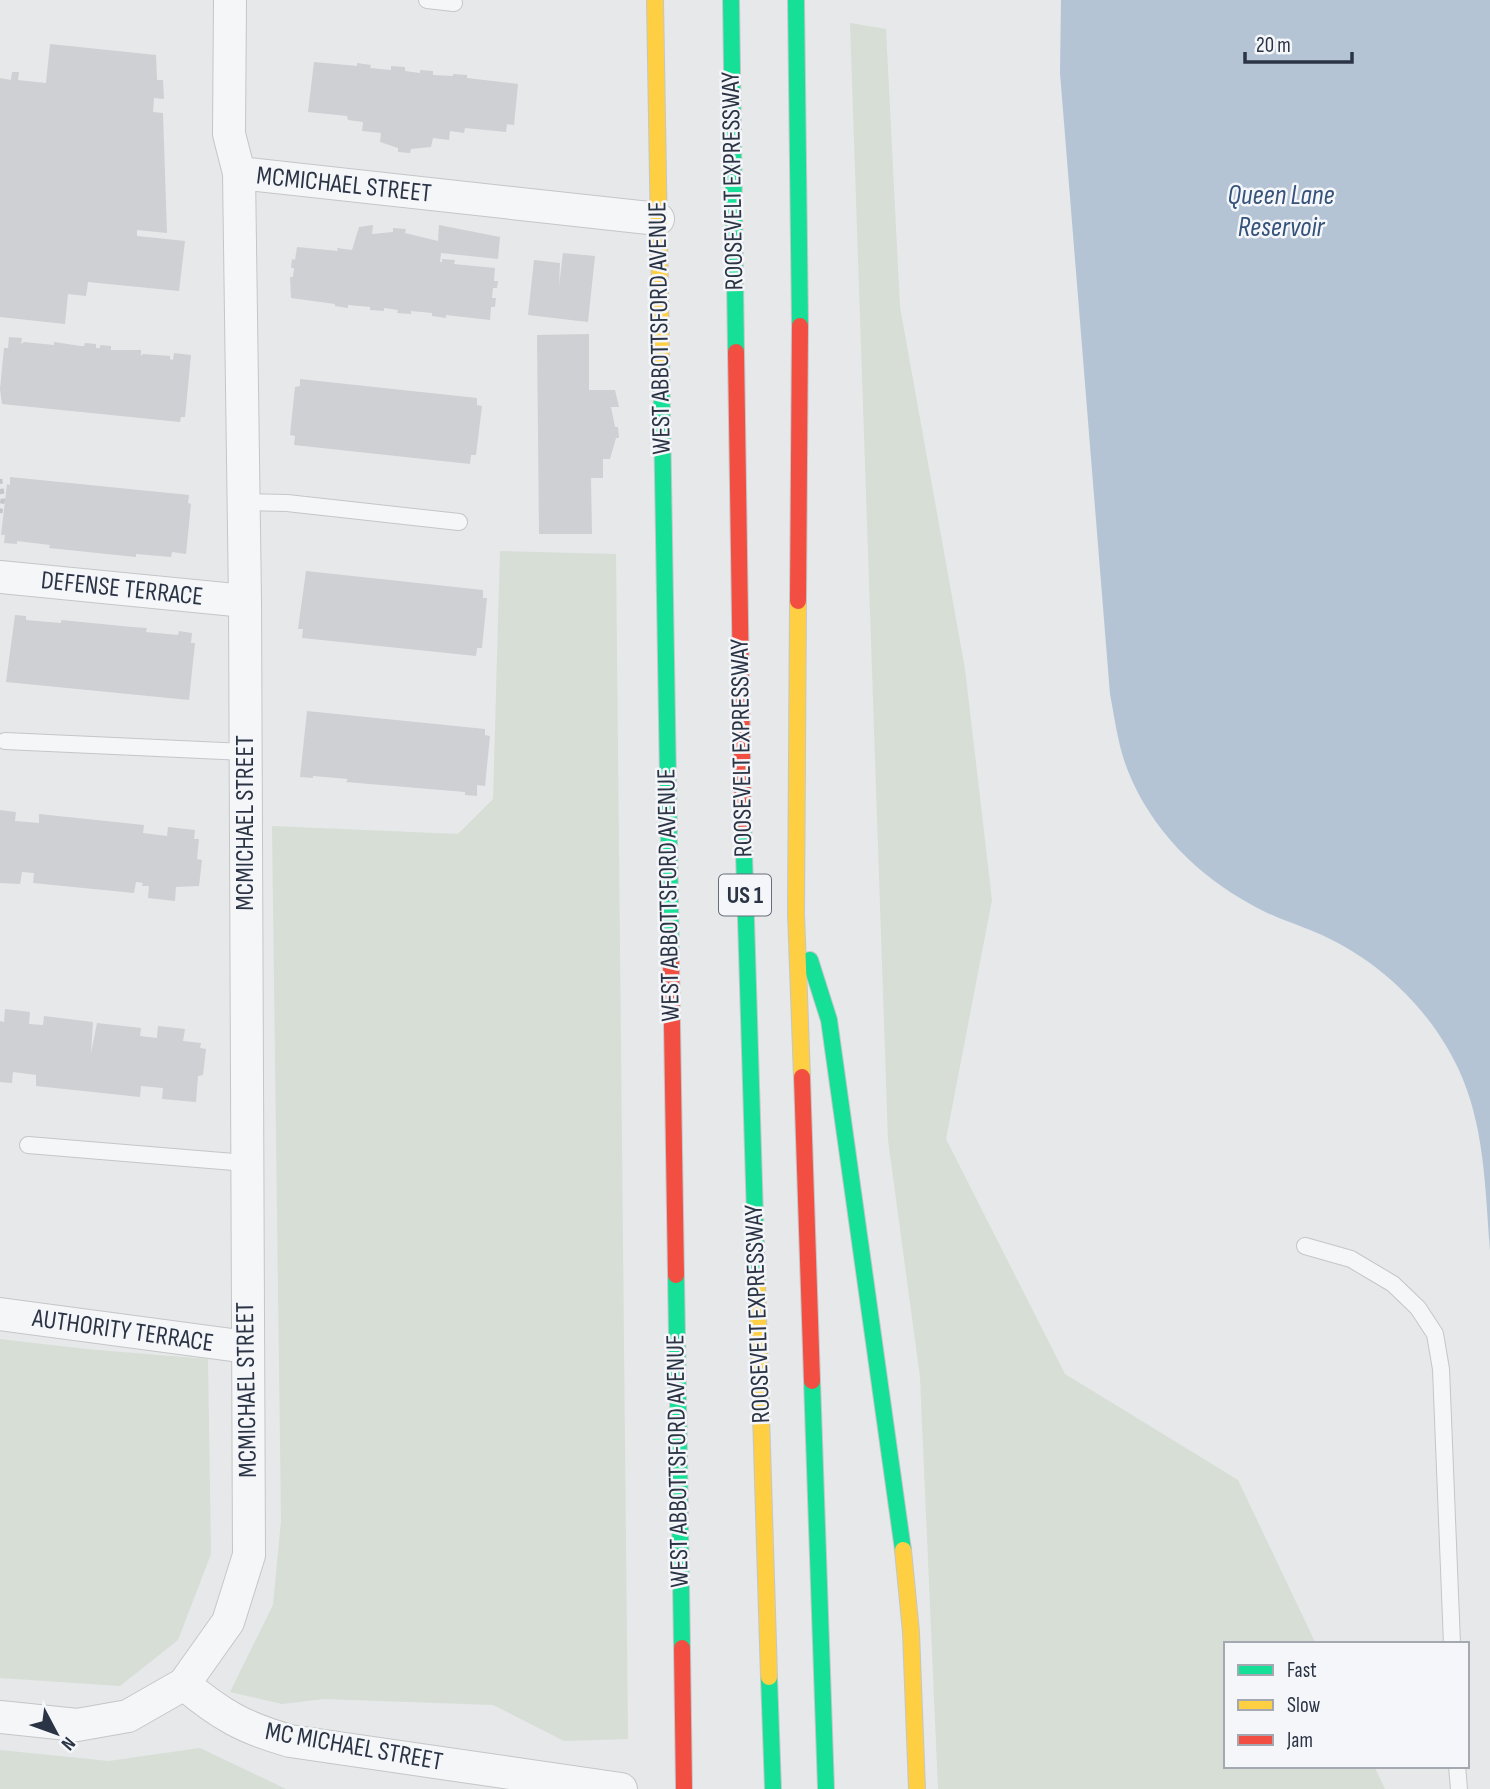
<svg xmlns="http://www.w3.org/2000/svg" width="1490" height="1789" font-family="'Sofia Sans Condensed',sans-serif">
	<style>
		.green { fill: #d6ded6 }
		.water { fill: #b4c4d5 }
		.building { fill: #ced0d3 }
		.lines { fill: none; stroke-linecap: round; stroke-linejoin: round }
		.lane-casing { stroke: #c4c6c8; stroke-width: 18 }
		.street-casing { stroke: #c4c6c8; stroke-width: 34 }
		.fast-casing { stroke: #c4c6c8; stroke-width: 18 }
		.slow-casing { stroke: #c4c6c8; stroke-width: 18 }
		.jam-casing { stroke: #c4c6c8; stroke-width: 18 }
		.path { stroke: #c5c6ca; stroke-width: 4.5; stroke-dasharray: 5 5; stroke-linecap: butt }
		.lane { stroke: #f5f6f7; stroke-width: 16 }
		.street { stroke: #f5f6f7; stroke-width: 32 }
		.fast { stroke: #16e098; stroke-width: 16 }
		.slow { stroke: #ffcf43; stroke-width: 16 }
		.jam { stroke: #f24e42; stroke-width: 16 }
		.labels { text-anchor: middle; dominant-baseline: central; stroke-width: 5; stroke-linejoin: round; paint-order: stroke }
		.shield { fill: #f4f6f9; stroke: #676e7b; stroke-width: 2 }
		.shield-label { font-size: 24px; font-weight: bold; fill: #2b3445 }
		.street-label { font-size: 26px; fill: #2b3445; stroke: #f4f6f9 }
		.water-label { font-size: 28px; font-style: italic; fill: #34527a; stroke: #f4f6f9 }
	</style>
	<rect width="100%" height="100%" fill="#e6e8ea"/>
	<!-- green -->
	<g class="green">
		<polygon points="850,23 886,29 900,307 965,669 992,900 946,1139 1065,1374 1238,1480 1316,1644 1226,1644 1226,1766 1374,1766 1385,1789 938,1789 920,1377 888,1140"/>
		<polygon points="500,551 616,554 628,1739 564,1741 493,1705 324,1699 282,1704 230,1692 273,1605 281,1521 272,826 458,834 493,799"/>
		<polygon points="0,1339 86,1349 208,1359 211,1554 178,1640 120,1686 0,1678"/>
		<polygon points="200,1748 286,1789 0,1789 0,1750 109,1761"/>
	</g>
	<!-- water -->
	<path class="water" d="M1061,0H1490V1250C1485,1189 1485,1125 1458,1068C1432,1013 1385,966 1330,939C1304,926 1276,919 1252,905C1198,876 1151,829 1128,771C1118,746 1115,720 1110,694L1060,73Z"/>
	<!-- building -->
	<g class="building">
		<polygon points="50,44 156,55 157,80 163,80 164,99 154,98 153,112 163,113 167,233 137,230 137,236 185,241 179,291 88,282 86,296 68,294 65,324 0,317 0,78 11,80 12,72 19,72 18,80 46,83"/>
		<polygon points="314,62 357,66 357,63 371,65 370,68 391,70 391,66 405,67 405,71 420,73 420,70 433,71 433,75 453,76 453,74 467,75 467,78 518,84 514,125 507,124 506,132 465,128 464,133 450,131 449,140 433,138 431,147 411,149 410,153 398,152 398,148 380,142 381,133 362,131 363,122 348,120 347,116 308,112"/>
		<polygon points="373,225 372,234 393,232 393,228 406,229 405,233 438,241 439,225 500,237 498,259 441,253 440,262 442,262 442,259 455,260 454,264 495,268 494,281 498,281 497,288 493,288 492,298 496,298 495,307 491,307 490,320 446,315 446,318 432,316 432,313 411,311 411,314 397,313 398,310 384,308 384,311 370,310 370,307 348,305 348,308 335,306 335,304 291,298 290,277 293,277 294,268 291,268 292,259 295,260 297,247 338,251 337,248 352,250 359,227"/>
		<polygon points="563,253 595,256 588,322 528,315 534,260 560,263 559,286"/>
		<polygon points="589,334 589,390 615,390 619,407 611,407 615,427 618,427 619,438 616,438 610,459 603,459 603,478 591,478 592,534 539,534 537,335"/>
		<polygon points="9,337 22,338 21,344 24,342 54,345 54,342 81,346 84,346 85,343 96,344 96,348 100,348 100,345 111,346 111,350 141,350 141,356 143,354 157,355 170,356 170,359 173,360 174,353 191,355 185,417 181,417 180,422 2,404 0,389 4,348 8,348"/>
		<polygon points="300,379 477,398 477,405 482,406 476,455 471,455 470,464 294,445 295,436 290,435 295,387 300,386"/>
		<polygon points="10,477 189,495 188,503 191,504 186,554 172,552 171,557 136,554 136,557 49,548 50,545 17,541 17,544 4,543 5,535 1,535 7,484 10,485"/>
		<polygon points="306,571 483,590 483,598 487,598 482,648 477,648 476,656 302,638 303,629 298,629"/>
		<polygon points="15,615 26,616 26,620 61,623 61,620 132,627 147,628 146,632 178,635 179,631 192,633 191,643 195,643 189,700 6,682"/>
		<polygon points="307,711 485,729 485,735 490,736 485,786 477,785 477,796 465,795 465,792 346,782 348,779 313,776 313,778 300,777"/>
		<polygon points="0,810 16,812 15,821 39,823 39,814 144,825 143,833 167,836 168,827 195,830 194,839 199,839 197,859 202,860 199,886 176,887 175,901 148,898 149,886 142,886 143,883 136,882 134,893 33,883 34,873 22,872 20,884 0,883"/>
		<polygon points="5,1009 30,1012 29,1024 43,1025 44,1016 93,1022 91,1053 97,1023 141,1028 140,1036 157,1038 158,1026 185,1029 183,1041 201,1043 200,1048 206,1049 203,1075 198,1076 196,1102 162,1099 163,1088 141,1086 140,1097 36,1086 36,1075 13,1072 12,1083 0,1082 0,1021 4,1022"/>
	</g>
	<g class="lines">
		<defs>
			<g id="lane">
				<polyline points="427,0 454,3"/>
				<polyline points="243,502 287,503 459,522"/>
				<polyline points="5,741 245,752"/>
				<polyline points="28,1145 246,1163"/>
				<polyline points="1305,1246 1351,1259 1393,1284 1418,1308 1435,1334 1441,1369 1452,1644"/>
				<polyline points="1457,1766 1459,1789"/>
			</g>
			<g id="street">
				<polyline points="239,173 658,219"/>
				<polyline points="0,577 245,601"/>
				<polyline points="0,1314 247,1347"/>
				<path d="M184,1684C221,1715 244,1728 290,1741L621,1789"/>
				<polyline points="0,1717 77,1725 128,1716 184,1684 228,1622 249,1555 245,601 239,173 229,134 230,0"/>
			</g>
			<g id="fast">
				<polyline points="731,0 736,352"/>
				<polyline points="796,0 800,326"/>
				<polyline points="661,356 671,962"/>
				<polyline points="743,820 757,1283"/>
				<polyline points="810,960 829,1020 903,1550"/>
				<polyline points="676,1275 682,1648"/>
				<polyline points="812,1381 826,1789"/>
				<polyline points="769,1677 773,1789"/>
			</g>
			<g id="slow">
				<polyline points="655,0 661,356"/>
				<polyline points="798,601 796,913 802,1077"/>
				<polyline points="757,1283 769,1677"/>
				<polyline points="903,1550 911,1632 917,1789"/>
			</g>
			<g id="jam">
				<polyline points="736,352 743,820"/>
				<polyline points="798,601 800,326"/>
				<polyline points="671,962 676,1275"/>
				<polyline points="802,1077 812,1381"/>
				<polyline points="682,1648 684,1789"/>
			</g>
		</defs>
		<!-- lane casing -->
		<use href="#lane" class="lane-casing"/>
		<!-- street casing -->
		<use href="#street" class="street-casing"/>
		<!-- fast casing -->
		<use href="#fast" class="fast-casing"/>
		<!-- slow casing -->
		<use href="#slow" class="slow-casing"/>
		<!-- jam casing -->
		<use href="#jam" class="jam-casing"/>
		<!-- path -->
		<polyline class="path" points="0,479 3,499 0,513"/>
		<!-- lane -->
		<use href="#lane" class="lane"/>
		<!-- street -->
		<use href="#street" class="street"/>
		<!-- fast -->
		<use href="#fast" class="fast"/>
		<!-- slow -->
		<use href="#slow" class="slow"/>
		<!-- jam -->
		<use href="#jam" class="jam"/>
	</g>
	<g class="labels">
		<!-- shield labels -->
		<rect class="shield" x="719" y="874.5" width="52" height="41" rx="5"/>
		<g class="shield-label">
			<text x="745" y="895">US 1</text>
		</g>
		<!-- street labels -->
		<g class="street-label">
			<text transform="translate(733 181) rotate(-91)">ROOSEVELT EXPRESSWAY</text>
			<text transform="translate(344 185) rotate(6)">MCMICHAEL STREET</text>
			<text transform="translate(660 328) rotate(-91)">WEST ABBOTTSFORD AVENUE</text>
			<text transform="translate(122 589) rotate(6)">DEFENSE TERRACE</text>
			<text transform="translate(742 748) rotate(-91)">ROOSEVELT EXPRESSWAY</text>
			<text transform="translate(245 823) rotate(-90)">MCMICHAEL STREET</text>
			<text transform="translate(669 895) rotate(-91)">WEST ABBOTTSFORD AVENUE</text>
			<text transform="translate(758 1314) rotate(-92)">ROOSEVELT EXPRESSWAY</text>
			<text transform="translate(123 1331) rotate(8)">AUTHORITY TERRACE</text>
			<text transform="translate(247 1390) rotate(-91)">MCMICHAEL STREET</text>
			<text transform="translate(678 1461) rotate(-91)">WEST ABBOTTSFORD AVENUE</text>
			<text transform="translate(354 1747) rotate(10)">MC MICHAEL STREET</text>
		</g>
		<!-- water labels -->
		<g class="water-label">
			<text x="1281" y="195">Queen Lane<tspan x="1281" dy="32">Reservoir</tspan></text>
		</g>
	</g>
	<!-- legend -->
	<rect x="1224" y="1642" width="245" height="126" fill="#f4f6f9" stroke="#a4a8b1" stroke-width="2"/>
	<rect x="1238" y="1665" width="35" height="10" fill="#16e098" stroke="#a4a8b1" stroke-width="2"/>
	<text x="1287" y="1677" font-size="21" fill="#2b3445">Fast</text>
	<rect x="1238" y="1700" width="35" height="10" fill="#ffcf43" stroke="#a4a8b1" stroke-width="2"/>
	<text x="1287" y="1712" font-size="21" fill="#2b3445">Slow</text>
	<rect x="1238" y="1735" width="35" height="10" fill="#f24e42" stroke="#a4a8b1" stroke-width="2"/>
	<text x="1287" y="1747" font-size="21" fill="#2b3445">Jam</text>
	<!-- north arrow -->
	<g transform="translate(56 1733) rotate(131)" stroke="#f4f6f9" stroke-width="5" paint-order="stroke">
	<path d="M0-5L12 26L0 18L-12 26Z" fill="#2b3445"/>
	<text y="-10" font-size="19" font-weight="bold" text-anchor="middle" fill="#2b3445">N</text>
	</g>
	<!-- scale -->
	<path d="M1245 52v10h107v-10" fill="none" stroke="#2b3445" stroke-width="3.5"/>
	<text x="1256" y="52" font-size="21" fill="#2b3445" stroke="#f4f6f9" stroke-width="5" paint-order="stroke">20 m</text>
</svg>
